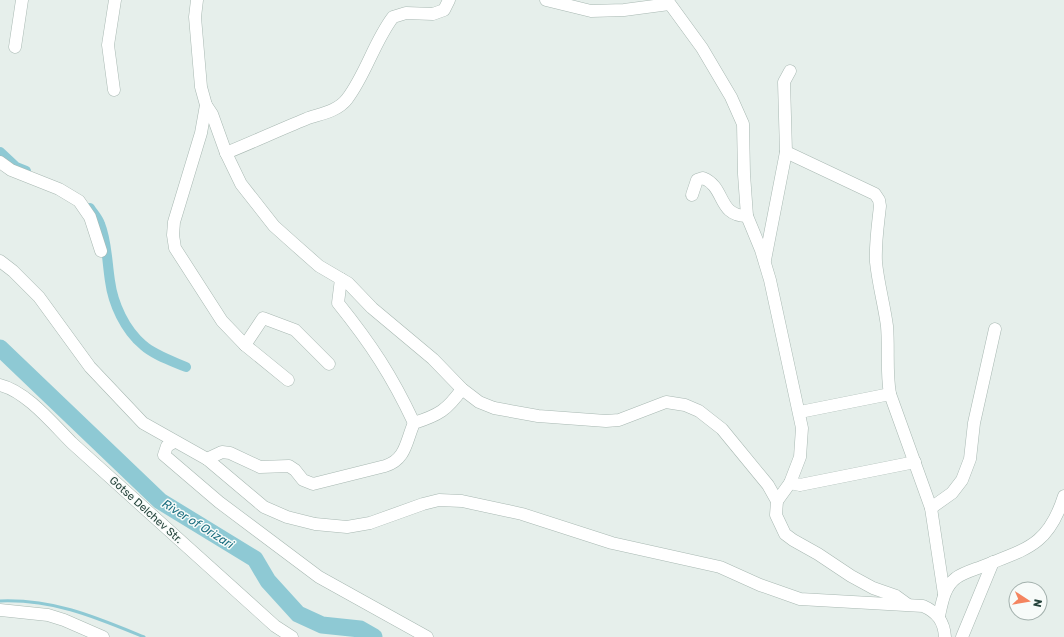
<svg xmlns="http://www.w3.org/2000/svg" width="1064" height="637" font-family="Rubik,sans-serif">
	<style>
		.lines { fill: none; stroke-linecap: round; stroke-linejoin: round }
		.stream { stroke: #8ec9d4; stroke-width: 3 }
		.canal { stroke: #8ec9d4; stroke-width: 10 }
		.river { stroke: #8ec9d4; stroke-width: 17 }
		.minor-casing { stroke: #a8b8b2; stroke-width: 13 }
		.minor { stroke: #fff; stroke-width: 12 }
		.labels { text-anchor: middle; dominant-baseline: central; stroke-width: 3; stroke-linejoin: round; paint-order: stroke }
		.street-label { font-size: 11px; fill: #24423a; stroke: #f7fbf9 }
		.water-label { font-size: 12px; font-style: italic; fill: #1c6f80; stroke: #f7fbf9 }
	</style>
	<rect width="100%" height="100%" fill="#e6efeb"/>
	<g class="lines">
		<!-- stream -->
		<path class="stream" d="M0,601C54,599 95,617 144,637"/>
		<!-- canal -->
		<g class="canal">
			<polyline points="0,152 16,167 26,171"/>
			<path d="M90,208C93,213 98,218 100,224C107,241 107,262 110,281C113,304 125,330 143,345C154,355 172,361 186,367"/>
		</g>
		<!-- river -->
		<polyline class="river" points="0,348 160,501 255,559 268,581 298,614 322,625 360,629 374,637"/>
		<defs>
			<g id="minor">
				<polyline points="197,0 195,17 201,87 206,105 212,114 226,153 241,184 274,226 293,243 319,266 348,283 372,308 433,359 462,389 479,402 494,408 538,416 606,421 619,420 666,402 685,405 699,411 722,429 768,485 777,501 776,515 785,534 793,540 818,554 851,576 873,588 896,596 907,604"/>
				<polyline points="546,0 591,11 624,10 669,4"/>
				<polyline points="667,0 702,48 731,97 743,124 744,174 747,216 761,250 770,280 802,428 800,457 790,483 777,501"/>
				<polyline points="15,47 22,0"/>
				<polyline points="114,90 108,45 115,0"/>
				<polyline points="206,105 201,133 174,222 173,235 175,248 222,321 245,345 288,380"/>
				<path d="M786,152L875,194L879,200L880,206C878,225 875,243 876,262C878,283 884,304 887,326C889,349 886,371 890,394L931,508L944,594"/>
				<path d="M226,153C253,142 279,130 306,119C319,114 337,112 347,99C366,74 374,42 393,17L406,13L433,14L444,10L449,0"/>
				<polyline points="0,162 11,170 59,189 79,201 90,217 101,251"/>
				<path d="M692,195L697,180L703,178C726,187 717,216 747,216"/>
				<polyline points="765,260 786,152 784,82 790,71"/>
				<path d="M0,261L13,271L39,297L90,367L143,423L207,459L264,507L287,517L315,524L347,527L370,523L423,504L439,500L462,501L522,514L612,543L720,567L760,585L800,599L923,606C937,612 944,621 945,637"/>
				<path d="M341,279L338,303C371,344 392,376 414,423"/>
				<polyline points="245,345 263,318 295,330 329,364"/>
				<path d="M0,385C26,391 53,424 72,443L275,626L292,637"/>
				<polyline points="800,412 890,394"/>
				<polyline points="174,442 167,446 164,455 219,502 319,577 427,637"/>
				<path d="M207,459L222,452L230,453L260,467L289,466L295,470L303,480L313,484L385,466C406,460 406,441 414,423C439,415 447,410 462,389"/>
				<polyline points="790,483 800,485 915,462"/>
				<polyline points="931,508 952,493 962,480 970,459 974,423 995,329"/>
				<polyline points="0,610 48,615 64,620 103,637"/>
				<path d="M939,616C942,603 944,587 956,578C963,573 973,570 981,567C1025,549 1048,547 1064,496"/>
				<polyline points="962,637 993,562"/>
			</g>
		</defs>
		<!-- minor casing -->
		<use href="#minor" class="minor-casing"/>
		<!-- minor -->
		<use href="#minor" class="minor"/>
	</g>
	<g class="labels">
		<!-- street labels -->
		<g class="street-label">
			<text transform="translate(146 510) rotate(42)">Gotse Delchev Str.</text>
		</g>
		<!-- water labels -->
		<g class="water-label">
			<text transform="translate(198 524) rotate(32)">River of Orizari</text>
		</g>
	</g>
	<!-- north arrow -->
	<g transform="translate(1028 601) rotate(102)"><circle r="19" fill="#f7fbf9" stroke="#a3b1ad"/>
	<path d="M0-3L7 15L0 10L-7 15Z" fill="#f4845f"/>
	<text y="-6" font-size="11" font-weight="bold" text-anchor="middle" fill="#24423a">N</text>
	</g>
</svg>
